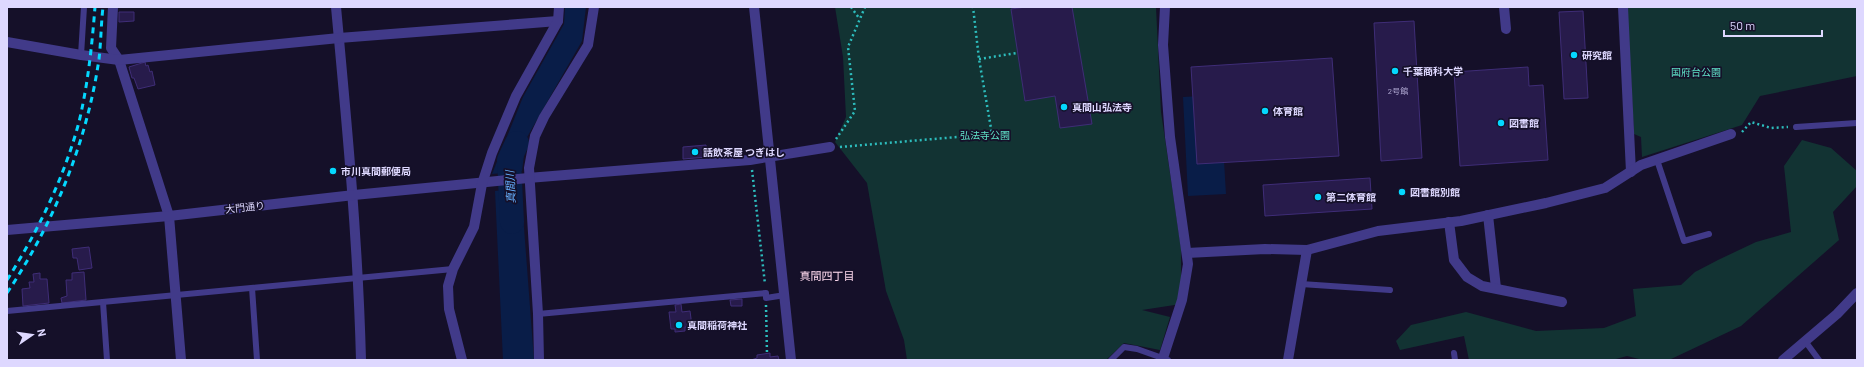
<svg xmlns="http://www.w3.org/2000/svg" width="1864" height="367" font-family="Barlow,'Noto Sans JP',sans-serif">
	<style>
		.green { fill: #123333 }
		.water { fill: #091d48 }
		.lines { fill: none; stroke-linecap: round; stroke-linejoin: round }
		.river { stroke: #091d48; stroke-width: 24 }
		.building { fill: #271b4b; stroke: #3f2d77 }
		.path { stroke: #2dbdbd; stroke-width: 2.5; stroke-dasharray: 2 3; stroke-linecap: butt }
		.service { stroke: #413a89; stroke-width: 6 }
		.pedestrian { stroke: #413a89; stroke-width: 10 }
		.minor { stroke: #413a89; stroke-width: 10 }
		.rail { stroke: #04d8ff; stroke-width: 3; stroke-dasharray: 6 5; stroke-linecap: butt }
		.poi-dot { fill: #04d8ff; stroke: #151029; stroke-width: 1.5 }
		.labels { text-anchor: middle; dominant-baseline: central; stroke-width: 3.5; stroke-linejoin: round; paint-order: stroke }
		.number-label { font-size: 8px; fill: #b0a9d2 }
		.poi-label { font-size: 10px; font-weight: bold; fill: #ded8ff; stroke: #151029; text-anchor: start }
		.park-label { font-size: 10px; fill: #60e3c9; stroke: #151029 }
		.street-label { font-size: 10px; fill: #ded8ff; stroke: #151029 }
		.water-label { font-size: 11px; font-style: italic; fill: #66b0ff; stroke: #151029 }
		.neighbourhood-label { font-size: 11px; fill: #ffdaef; stroke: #151029 }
	</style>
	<rect width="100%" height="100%" fill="#151029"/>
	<!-- green -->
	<g class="green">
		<polygon points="835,7 1156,7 1161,112 1181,248 1181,304 1142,310 1170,317 1160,350 1124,343 1106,360 907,360 904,340 886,291 867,183 835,142 846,117 843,57"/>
		<polygon points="1627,7 1857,7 1857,76 1760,96 1742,125 1642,157 1641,137 1634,134"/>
		<polygon points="1802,140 1831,148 1857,171 1857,186 1833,212 1839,240 1741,326 1669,360 1643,360 1627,356 1612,360 1469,360 1464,336 1400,350 1396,341 1411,325 1466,312 1536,331 1604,328 1636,316 1633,289 1681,285 1695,272 1718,260 1756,242 1791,232 1784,166"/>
	</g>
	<!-- water -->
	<g class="water">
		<polygon points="565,7 586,7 582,41 526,139 522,171 492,174 523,97 564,24"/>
		<polygon points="1220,95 1226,194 1188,196 1183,97"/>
		<polygon points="521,188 534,360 503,360 495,191"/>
	</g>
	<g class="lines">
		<!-- river -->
		<polyline class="river" points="512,222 509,160 517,143"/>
	</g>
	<!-- building -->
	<g class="building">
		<polygon points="1025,7 1034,7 1035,11 1025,12"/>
		<polygon points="1026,7 1072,7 1092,124 1060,128 1055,96 1025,101 1011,9"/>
		<polygon points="1583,11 1588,98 1564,99 1559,12"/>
		<polygon points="119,12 134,12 134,21 119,22"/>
		<polygon points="1414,21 1422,158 1381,161 1374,23"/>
		<polygon points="1332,58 1339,156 1197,164 1191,67"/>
		<polygon points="145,62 146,66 148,65 150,72 152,71 155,85 138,89 134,78 132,78 129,67"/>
		<polygon points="1528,67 1529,86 1543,85 1548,160 1460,166 1454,72"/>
		<polygon points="706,145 707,157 683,159 683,147"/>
		<polygon points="1370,178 1372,209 1265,216 1263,185"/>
		<polygon points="89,247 92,268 79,270 77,258 73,258 72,249"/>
		<polygon points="84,272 86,300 62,303 61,298 67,296 66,280 72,280 72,273"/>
		<polygon points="40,273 40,279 47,279 49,303 23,306 22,289 30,288 29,282 34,282 33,274"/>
		<polygon points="742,299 742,306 731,306 730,300"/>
		<polygon points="681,304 682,312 690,311 692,326 685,327 685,331 675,332 675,329 671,329 669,312 676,312 675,305"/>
		<polygon points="770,353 770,357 778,356 779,360 751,360 757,358 757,355"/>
	</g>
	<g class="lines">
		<!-- path -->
		<g class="path">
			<polyline points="851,7 859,18"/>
			<polyline points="979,59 1017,53"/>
			<polyline points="1742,132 1751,122 1771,128 1788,127"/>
			<polyline points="836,139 855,111 848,47 865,7"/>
			<polyline points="840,147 992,134 979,59 973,7"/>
			<polyline points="752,170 765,284"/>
			<polyline points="766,305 767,354"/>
		</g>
		<!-- service -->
		<g class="service">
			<polyline points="81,55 84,7"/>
			<polyline points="1796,127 1857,123"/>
			<polyline points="1657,160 1684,241 1709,234"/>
			<polyline points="1301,284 1390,290"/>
			<polyline points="252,288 257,360"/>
			<polyline points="103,302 107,360"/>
			<polyline points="7,311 453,269"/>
			<polyline points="538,314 766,293 766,298 785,295"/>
			<polyline points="1805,341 1819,360"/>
			<polyline points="1454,353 1455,360"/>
			<polyline points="1111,360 1124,347 1137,349 1168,360"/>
		</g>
		<!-- pedestrian -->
		<polyline class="pedestrian" points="1504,7 1506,29"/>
		<!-- minor -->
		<g class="minor">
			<polyline points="113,7 111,48 119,60 169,216 181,360"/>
			<path d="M336,7C347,125 358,242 361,360"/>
			<polyline points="754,7 791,360"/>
			<polyline points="1623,7 1631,172"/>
			<polyline points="7,42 81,55 119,60 339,38 558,21"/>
			<polyline points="1488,215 1496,288"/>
			<polyline points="1449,222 1454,260 1467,277 1482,286 1562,302"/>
			<polyline points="7,230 169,216 354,195 528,178 750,160 830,147"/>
			<polyline points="1187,253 1265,249 1307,250 1378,231 1461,221 1546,203 1605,188 1641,165 1731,134"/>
			<polyline points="1163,358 1182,300 1188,264 1170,137 1163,45 1165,7"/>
			<polyline points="462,360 449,309 448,286 453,269 474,227 482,184 492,153 516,96 558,21 559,7"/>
			<polyline points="539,360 538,314 529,168 535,136 544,117 588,45 594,7"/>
			<polyline points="1288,360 1307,250"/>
			<polyline points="1783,360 1837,314 1857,293"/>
		</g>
		<!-- rail -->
		<g class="rail">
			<path d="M7,280C38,231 64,178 79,122C88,84 92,45 95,7"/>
			<path d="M7,293C54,223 87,142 99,59C101,42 101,24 103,7"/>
		</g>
	</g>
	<!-- markers -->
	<g class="poi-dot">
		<circle cx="1574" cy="55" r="4"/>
		<circle cx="1395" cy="71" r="4"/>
		<circle cx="1064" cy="107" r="4"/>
		<circle cx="1265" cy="111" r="4"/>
		<circle cx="1501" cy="123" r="4"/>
		<circle cx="695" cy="152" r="4"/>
		<circle cx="333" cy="171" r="4"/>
		<circle cx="1402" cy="192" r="4"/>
		<circle cx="1318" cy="197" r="4"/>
		<circle cx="679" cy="325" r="4"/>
	</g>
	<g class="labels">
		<!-- number labels -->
		<g class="number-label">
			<text x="1398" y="91">2号館</text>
		</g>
		<!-- poi labels -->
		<g class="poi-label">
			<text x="1582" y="55">研究館</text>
			<text x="1403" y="71">千葉商科大学</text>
			<text x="1072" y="107">真間山弘法寺</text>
			<text x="1273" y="111">体育館</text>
			<text x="1509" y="123">図書館</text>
			<text x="703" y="152">話飲茶屋 つぎはし</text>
			<text x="341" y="171">市川真間郵便局</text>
			<text x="1410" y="192">図書館別館</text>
			<text x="1326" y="197">第二体育館</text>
			<text x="687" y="325">真間稲荷神社</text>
		</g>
		<!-- park labels -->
		<g class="park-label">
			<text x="1696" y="72">国府台公園</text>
			<text x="985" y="135">弘法寺公園</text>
		</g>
		<!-- street labels -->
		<g class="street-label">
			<text transform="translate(245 207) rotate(-6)">大門通り</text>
		</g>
		<!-- water labels -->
		<g class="water-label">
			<text transform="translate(510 187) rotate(-93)">真間川</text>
		</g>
		<!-- neighbourhood labels -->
		<g class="neighbourhood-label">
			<text x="827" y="275">真間四丁目</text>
		</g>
	</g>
	<!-- border -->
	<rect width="1864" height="367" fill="none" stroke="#ded8ff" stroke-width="16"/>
	<!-- north arrow -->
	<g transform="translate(32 335) rotate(77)" stroke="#151029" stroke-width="3" paint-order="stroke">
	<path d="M0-3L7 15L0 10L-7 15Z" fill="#ded8ff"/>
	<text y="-6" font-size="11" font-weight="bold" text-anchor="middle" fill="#ded8ff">N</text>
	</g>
	<!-- scale -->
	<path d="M1724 30v6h98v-6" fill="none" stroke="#ded8ff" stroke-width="2"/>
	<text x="1730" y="30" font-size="12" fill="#ded8ff" stroke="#151029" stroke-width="3" paint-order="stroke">50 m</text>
</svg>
